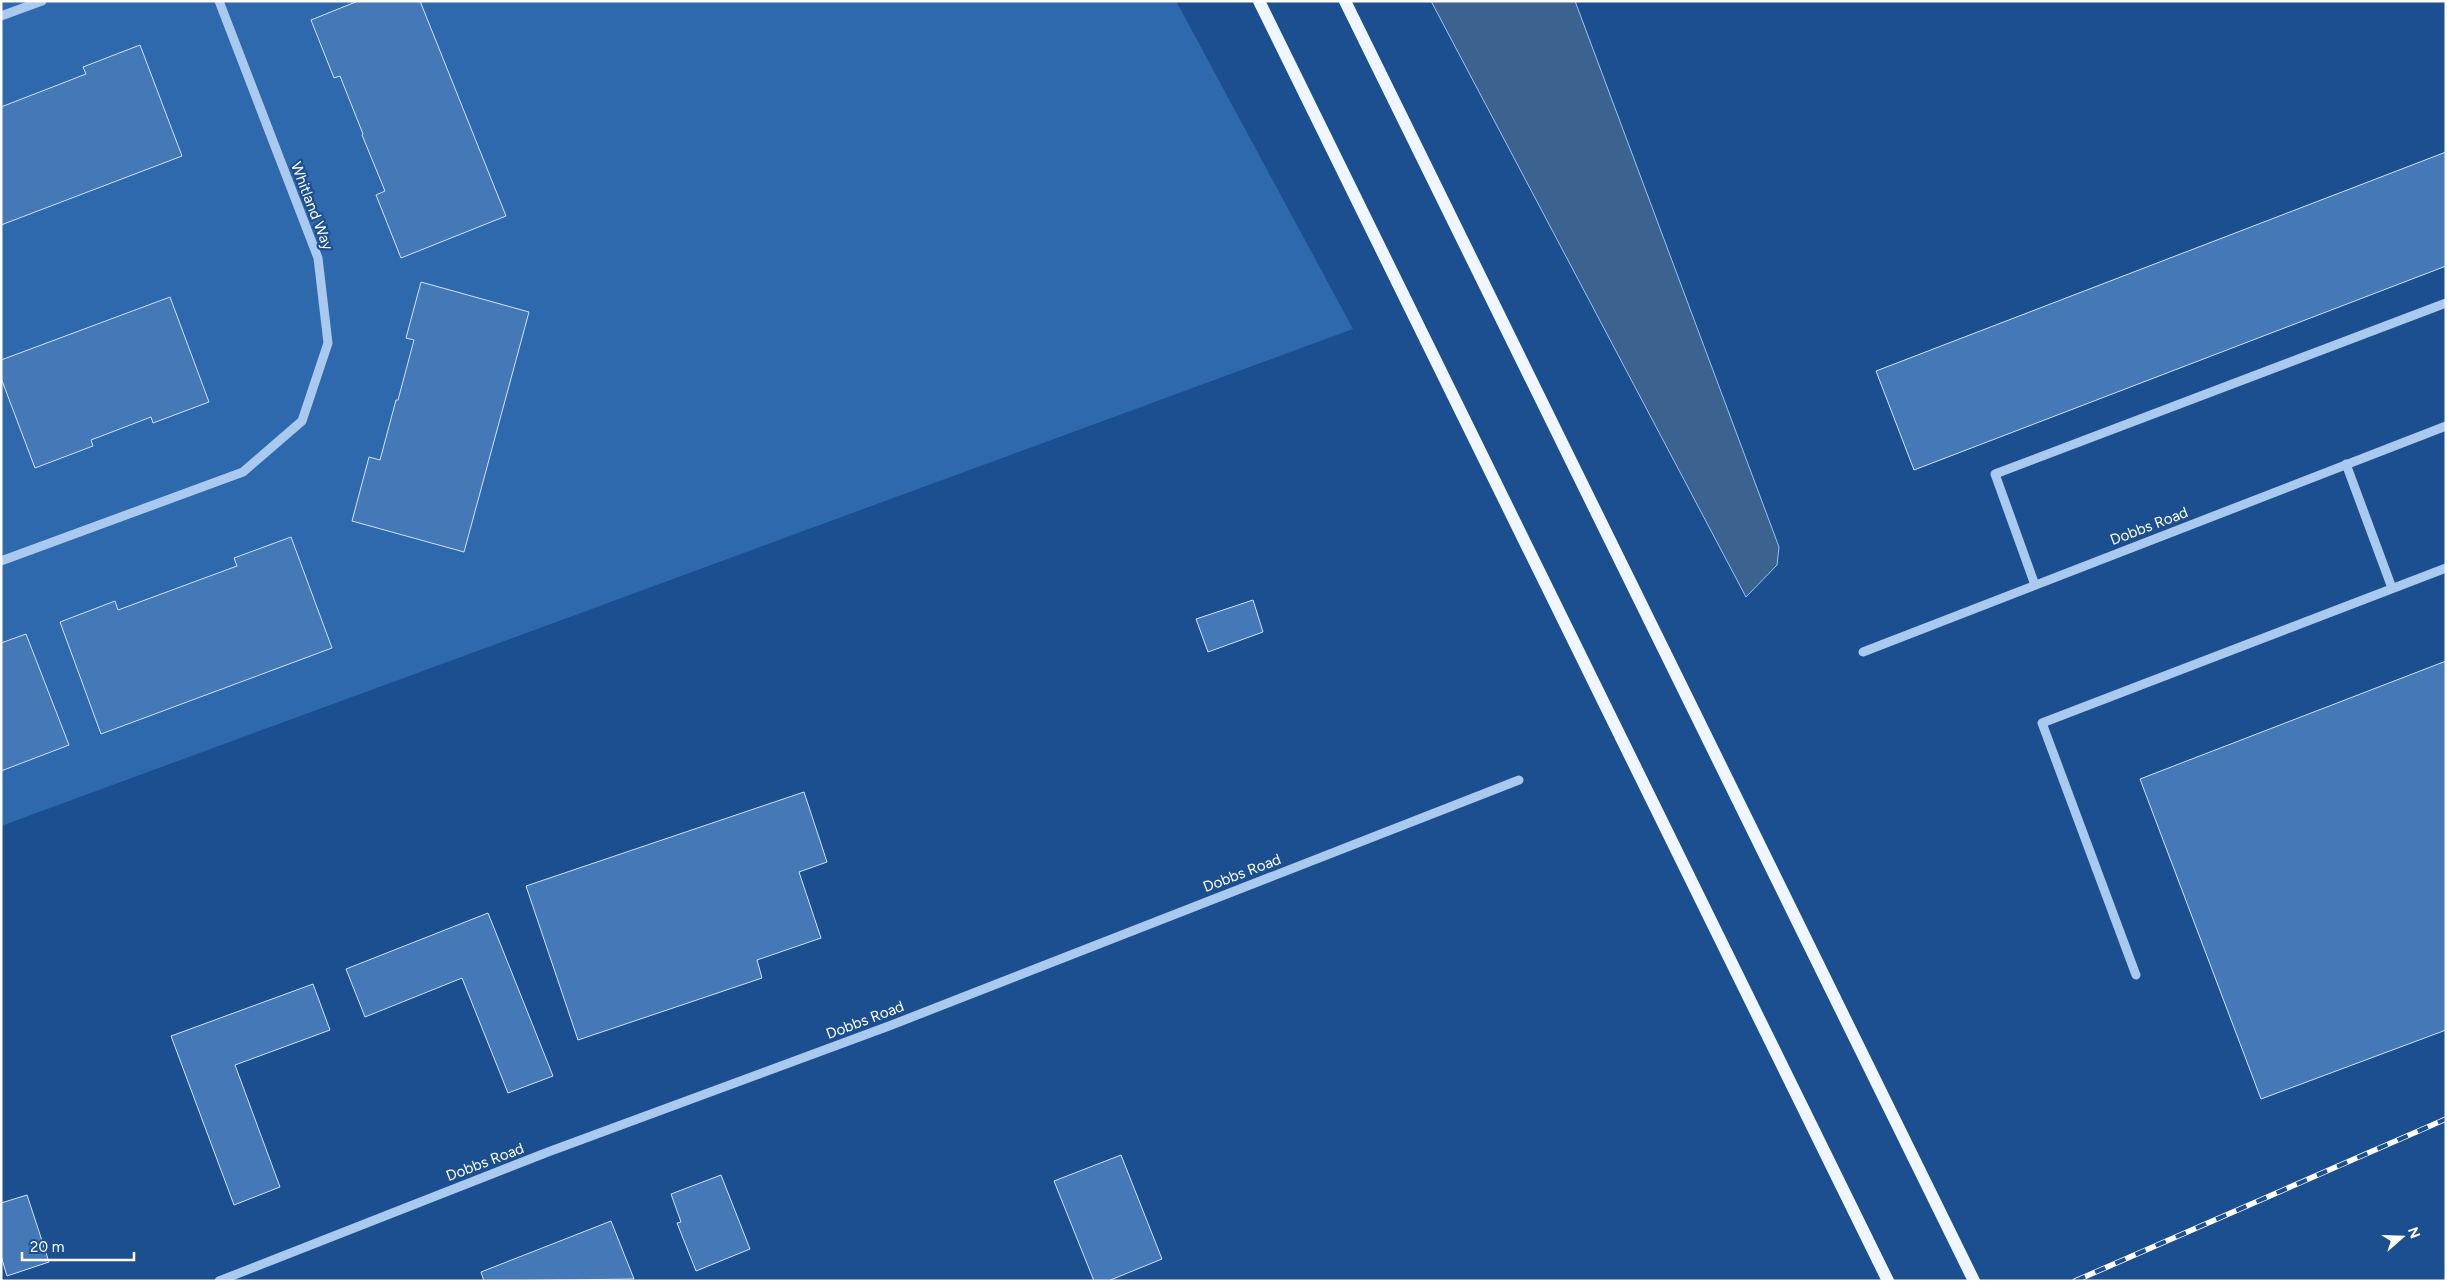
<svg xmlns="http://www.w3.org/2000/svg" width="2447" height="1282" font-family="Figtree,sans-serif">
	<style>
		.green { fill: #2e69ad }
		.water { fill: #3c6290; stroke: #9cc4f0 }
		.building { fill: #4478b7; stroke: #cfe3fa }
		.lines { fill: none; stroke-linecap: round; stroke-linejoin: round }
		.minor { stroke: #a9c9ee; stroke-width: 9 }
		.major { stroke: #f0f6ff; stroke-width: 12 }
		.rail-casing { stroke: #fff; stroke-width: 5.5 }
		.rail { stroke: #1b4f8f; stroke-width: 4; stroke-dasharray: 11; stroke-linecap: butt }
		.labels { text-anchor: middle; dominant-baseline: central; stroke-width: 4.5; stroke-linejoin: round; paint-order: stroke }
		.street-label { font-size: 15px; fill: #fff; stroke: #1b4f8f }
	</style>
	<rect width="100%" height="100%" fill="#1b4f8f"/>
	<!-- green -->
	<polygon class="green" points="1,1 1176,1 1353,329 1,826"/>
	<!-- water -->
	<polygon class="water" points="1431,1 1575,1 1779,547 1777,565 1746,597"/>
	<!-- building -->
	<g class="building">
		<polygon points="358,1 420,1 506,216 401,258 376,195 385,191 362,135 363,134 340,76 334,78 311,20"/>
		<polygon points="140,45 182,156 1,225 1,107 86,74 83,67"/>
		<polygon points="2446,152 2446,266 1914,470 1876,371"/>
		<polygon points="421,282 529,312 464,552 352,521 369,457 380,460 396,400 398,400 414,340 406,338"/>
		<polygon points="170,297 209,402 153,423 151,417 91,440 93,446 35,468 1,378 1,360"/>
		<polygon points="291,537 332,648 101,734 60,622 115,601 118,610 237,566 234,558"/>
		<polygon points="1253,600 1263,632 1208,652 1196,619"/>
		<polygon points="26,634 69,745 1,771 1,643"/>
		<polygon points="2446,661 2446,1030 2261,1099 2140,779"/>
		<polygon points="804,792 827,862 799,872 821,938 757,960 762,978 578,1040 526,886"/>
		<polygon points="488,913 553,1076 508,1093 462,978 365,1017 346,969"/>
		<polygon points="313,984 330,1030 235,1065 280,1187 234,1205 171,1036"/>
		<polygon points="1121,1155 1162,1259 1108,1281 1094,1281 1054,1181"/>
		<polygon points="721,1175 750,1249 696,1271 677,1223 681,1222 671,1194"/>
		<polygon points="27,1195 49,1262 7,1276 1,1256 1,1203"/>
		<polygon points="611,1221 634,1279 484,1281 481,1272"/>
	</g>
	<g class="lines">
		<!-- minor -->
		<g class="minor">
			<polyline points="1,16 42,1"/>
			<polyline points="2346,464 2392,588"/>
			<polyline points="1,561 243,472 302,421 328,343 318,258 219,1"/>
			<polyline points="2035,585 1995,474 2446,303"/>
			<polyline points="1863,652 2446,426"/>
			<polyline points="2136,975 2042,723 2446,568"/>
			<polyline points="219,1281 548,1152 889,1026 1519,780"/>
		</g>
		<!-- major -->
		<g class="major">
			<polyline points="1259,1 1888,1281"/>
			<polyline points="1345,1 1974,1281"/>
		</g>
		<defs>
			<polyline id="rail" points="2075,1281 2446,1119"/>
		</defs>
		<!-- rail casing -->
		<use href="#rail" class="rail-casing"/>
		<!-- rail -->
		<use href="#rail" class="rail"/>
	</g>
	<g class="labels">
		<!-- street labels -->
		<g class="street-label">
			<text transform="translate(312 206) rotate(69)">Whitland Way</text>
			<text transform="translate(2149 526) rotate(-21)">Dobbs Road</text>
			<text transform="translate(1242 873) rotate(-21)">Dobbs Road</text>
			<text transform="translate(865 1020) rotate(-21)">Dobbs Road</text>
			<text transform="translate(485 1162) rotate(-21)">Dobbs Road</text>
		</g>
	</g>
	<!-- border -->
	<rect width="2447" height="1282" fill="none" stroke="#ffffff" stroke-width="5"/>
	<!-- north arrow -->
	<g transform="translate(2402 1237) rotate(70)" stroke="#1b4f8f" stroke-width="4" paint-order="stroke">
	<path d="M0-4L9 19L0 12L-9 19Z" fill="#ffffff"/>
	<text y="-8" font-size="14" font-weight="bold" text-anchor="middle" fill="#ffffff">N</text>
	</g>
	<!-- scale -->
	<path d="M22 1252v8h112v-8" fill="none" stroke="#ffffff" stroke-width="2.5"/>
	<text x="30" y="1252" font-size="15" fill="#ffffff" stroke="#1b4f8f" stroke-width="4" paint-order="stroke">20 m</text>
</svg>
